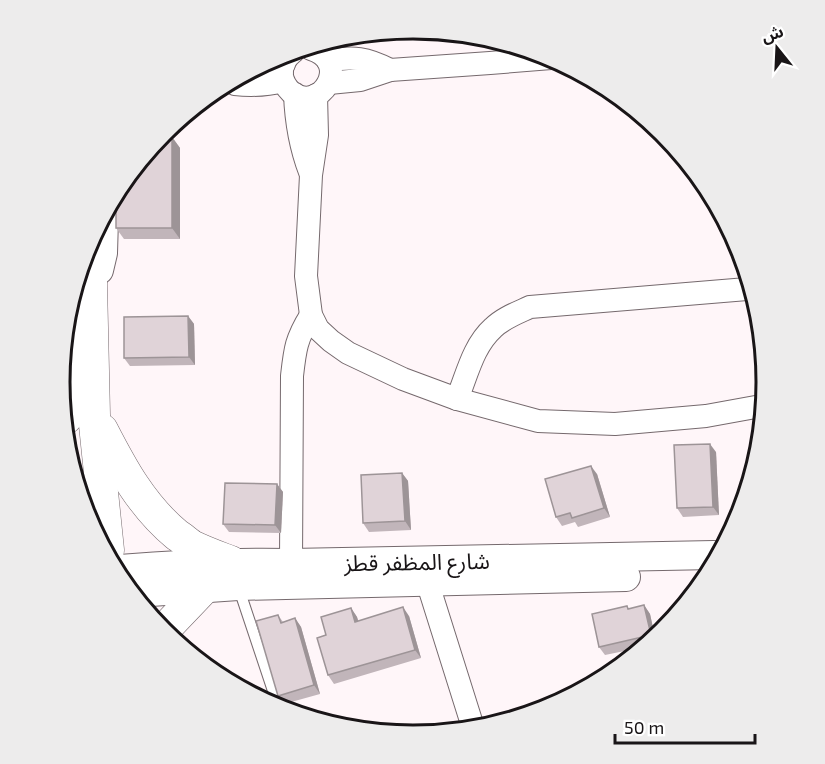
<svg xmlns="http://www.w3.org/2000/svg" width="825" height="764" font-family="'Exo 2','Noto Sans Arabic',sans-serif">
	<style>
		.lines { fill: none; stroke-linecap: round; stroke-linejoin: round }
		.service-casing { stroke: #75696d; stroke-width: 12 }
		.minor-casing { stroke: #75696d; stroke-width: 24 }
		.tertiary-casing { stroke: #75696d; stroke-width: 30 }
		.secondary-casing { stroke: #75696d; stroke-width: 33 }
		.service { stroke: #fff; stroke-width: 10 }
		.minor { stroke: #fff; stroke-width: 22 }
		.tertiary { stroke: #fff; stroke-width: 28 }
		.secondary { stroke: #fff; stroke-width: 32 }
		.wall { fill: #c1b5ba }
		.shaded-wall { fill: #9d9497 }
		.building { fill: #e0d3d8; stroke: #9d9497; stroke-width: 1.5 }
		.labels { text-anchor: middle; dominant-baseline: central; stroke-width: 4.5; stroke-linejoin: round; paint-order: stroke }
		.street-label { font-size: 22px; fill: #191517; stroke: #fff }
		.rim { fill: none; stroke: #191517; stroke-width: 3 }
	</style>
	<rect width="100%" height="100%" fill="#fff6f9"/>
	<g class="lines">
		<defs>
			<polyline id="service" points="238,586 278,706"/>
			<g id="minor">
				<path d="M293,52C285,58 281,66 282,76C283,82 287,88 291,92C320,115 353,62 311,49"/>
				<path d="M328,61C353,56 367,58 390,70"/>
				<polyline points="262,65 284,64"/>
				<polyline points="329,83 360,80 390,70 490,63 551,58"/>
				<path d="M235,84C252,86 267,85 283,81"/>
				<path d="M295,94C296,121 300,146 310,172"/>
				<polyline points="316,95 317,135 311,175 306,276 311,315 318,329 331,341 348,353 403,379 457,399 538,421 615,424 706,416 761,406"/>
				<path d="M457,399C467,375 473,346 493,328C503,318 517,313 530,307L747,289"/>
				<path d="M291,563L292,376C295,349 296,339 311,315"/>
				<polyline points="427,581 472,724"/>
			</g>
			<g id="tertiary">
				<polyline points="99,270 103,253 104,219"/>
				<path d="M120,569C177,564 234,562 291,563L714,555"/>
				<polyline points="136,593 238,586 626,577"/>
			</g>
			<g id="secondary">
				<polyline points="91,239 91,284 94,415 108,550"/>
				<polyline points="66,418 68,338"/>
				<path d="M102,430C122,469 142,506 177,535C182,538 187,543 192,546C204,552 218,557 231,562"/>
				<polyline points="162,632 204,588"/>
			</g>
		</defs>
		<!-- service casing -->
		<use href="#service" class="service-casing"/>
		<!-- minor casing -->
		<use href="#minor" class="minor-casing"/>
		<!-- tertiary casing -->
		<use href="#tertiary" class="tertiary-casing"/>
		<!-- secondary casing -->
		<use href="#secondary" class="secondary-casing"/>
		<!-- service -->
		<use href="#service" class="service"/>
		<!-- minor -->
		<use href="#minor" class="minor"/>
		<!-- tertiary -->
		<use href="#tertiary" class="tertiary"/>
		<!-- secondary -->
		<use href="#secondary" class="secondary"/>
	</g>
	<!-- wall -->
	<g class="wall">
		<polygon points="172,137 180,148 180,239 124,239 116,228"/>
		<polygon points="188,316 194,324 195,365 130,366 124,358"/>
		<polygon points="716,452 719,515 683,517 677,508"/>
		<polygon points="402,473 408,481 411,530 369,532 363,523"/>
		<polygon points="597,474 610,517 578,527 575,522 562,526 556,517"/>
		<polygon points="277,484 283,492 281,533 229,532 223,524"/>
		<polygon points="644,605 650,614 655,637 639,648 605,655 599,647 627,606 629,609"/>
		<polygon points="351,608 357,617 358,621 409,616 421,658 334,684 328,675 326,635"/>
		<polygon points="278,615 283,622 295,618 301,627 320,694 284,704 278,696"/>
	</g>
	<!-- shaded-wall -->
	<g class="shaded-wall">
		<polygon points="172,137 180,148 180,239 172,228"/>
		<polygon points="188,316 194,324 195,365 189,357"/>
		<polygon points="710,444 716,452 719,515 713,507"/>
		<polygon points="591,466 597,474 610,517 604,508"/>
		<polygon points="402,473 408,481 411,530 405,521"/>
		<polygon points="277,484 283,492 281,533 275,525"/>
		<polygon points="644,605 650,614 655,637 653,638 651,635"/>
		<polygon points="403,607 409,616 421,658 415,650"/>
		<polygon points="351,608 357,617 361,630 355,622"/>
		<polygon points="295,618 301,627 320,694 314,685"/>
	</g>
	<!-- building -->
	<g class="building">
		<polygon points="159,137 172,137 172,228 116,228 116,201"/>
		<polygon points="188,316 189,357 124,358 124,317"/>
		<polygon points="710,444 713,507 677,508 674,445"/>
		<polygon points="591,466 604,508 572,518 570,513 556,517 545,479"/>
		<polygon points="402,473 405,521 363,523 361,475"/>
		<polygon points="225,483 277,484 275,525 223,524"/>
		<polygon points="644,605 651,635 599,647 592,614 627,606 628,609"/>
		<polygon points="403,607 415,650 328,675 317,638 326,635 321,617 351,608 355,622"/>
		<polygon points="278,615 281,623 295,618 314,685 278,696 256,621"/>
	</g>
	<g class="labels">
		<!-- street labels -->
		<g class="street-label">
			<text transform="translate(417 561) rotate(-1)">شارع المظفر قطز</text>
		</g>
	</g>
	<!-- crop -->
	<path d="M0 0H825V764H0ZM70 382a343 343 0 1 1 686 0a343 343 0 1 1-686 0Z" fill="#edecec" fill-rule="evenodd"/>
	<path class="rim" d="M70 382a343 343 0 1 1 686 0a343 343 0 1 1-686 0Z"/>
	<!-- north arrow -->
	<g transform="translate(777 48) rotate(342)" stroke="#ffffff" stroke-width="4.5" paint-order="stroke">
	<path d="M0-4.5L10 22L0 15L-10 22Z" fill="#191517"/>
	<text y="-9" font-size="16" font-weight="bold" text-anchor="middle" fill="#191517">ش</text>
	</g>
	<!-- scale -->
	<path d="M615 734v9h140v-9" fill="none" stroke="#191517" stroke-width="3"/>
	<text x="624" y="734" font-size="18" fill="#191517" stroke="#ffffff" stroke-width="4.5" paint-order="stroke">50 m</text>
</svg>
